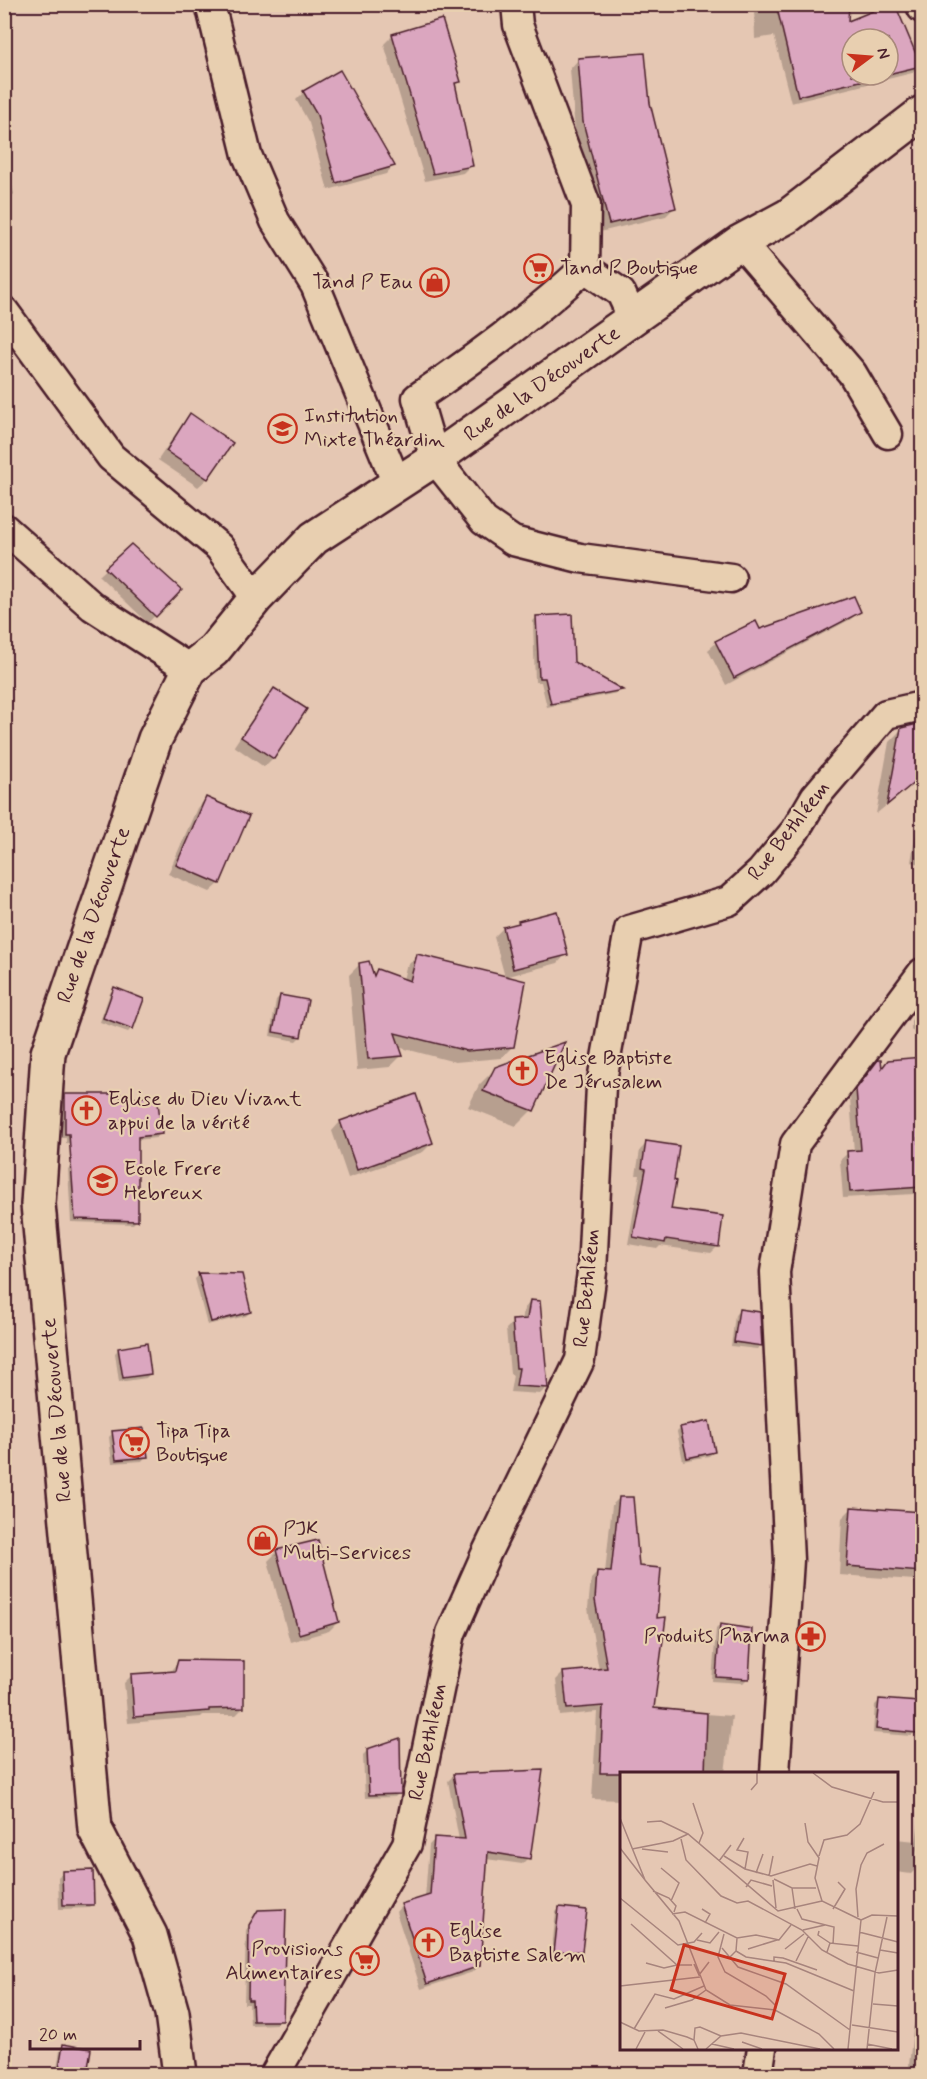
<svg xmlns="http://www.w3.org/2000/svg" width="927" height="2079" font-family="Mynerve,sans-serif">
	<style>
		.shadow { fill: #0003; fill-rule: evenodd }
		.building { fill: #dba6bf; stroke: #4a1f2b; stroke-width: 1.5 }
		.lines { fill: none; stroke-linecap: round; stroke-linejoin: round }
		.street-casing { stroke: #4a1f2b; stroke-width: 33 }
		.secondary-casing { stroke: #4a1f2b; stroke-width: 38 }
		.street { stroke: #e8cfb0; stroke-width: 28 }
		.secondary { stroke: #e8cfb0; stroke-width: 33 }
		.labels { text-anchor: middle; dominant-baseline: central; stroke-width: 4.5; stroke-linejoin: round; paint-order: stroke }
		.poi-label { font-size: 21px; fill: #4a1f2b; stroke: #e8cfb0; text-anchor: start }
		.street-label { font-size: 21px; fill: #4a1f2b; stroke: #e8cfb0 }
		.inset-road { fill: none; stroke: #a7847d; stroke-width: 1.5 }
		.view { fill: #c8321e; fill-opacity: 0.15; stroke: #c8321e; stroke-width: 3 }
		.inset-edge { fill: none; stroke: #4a1f2b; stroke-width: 3 }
	</style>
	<rect width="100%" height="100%" fill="#e5c7b3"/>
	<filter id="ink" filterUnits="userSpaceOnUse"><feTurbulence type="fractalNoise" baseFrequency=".0167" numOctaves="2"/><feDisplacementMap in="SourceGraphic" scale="12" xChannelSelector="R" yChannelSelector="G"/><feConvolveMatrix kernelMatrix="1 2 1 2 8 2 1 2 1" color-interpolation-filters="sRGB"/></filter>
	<g filter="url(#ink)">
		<!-- shadow -->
		<g class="shadow">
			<path d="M754,4H847L846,24L894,4L919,66L912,73L791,103L774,36L755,39ZM852,39H888V75H852Z"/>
			<polygon points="441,21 459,81 454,86 471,165 463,173 425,181 384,44 392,36"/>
			<polygon points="578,60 648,103 675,207 666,216 600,232 575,132 570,69"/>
			<polygon points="339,72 393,166 386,174 328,190 309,123 296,100 304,92"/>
			<polygon points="4,157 14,194 4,203"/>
			<polygon points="191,415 231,443 207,479 198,487 158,460 182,424"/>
			<polygon points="131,546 179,590 148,623 99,576"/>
			<polygon points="859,611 851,619 726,685 708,650 716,643 759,630"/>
			<polygon points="537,617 572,663 621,690 617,693 547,707 541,682 535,682 533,621"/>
			<polygon points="274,690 273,758 264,767 234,746 266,698"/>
			<polygon points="922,729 922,776 876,814 889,742 901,730"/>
			<polygon points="922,794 922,864 911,862"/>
			<polygon points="206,799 247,817 219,884 210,892 168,874 197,808"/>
			<polygon points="519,922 566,954 558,963 505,977 494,937 503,928 516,925"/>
			<polygon points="417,956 512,1047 501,1058 455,1062 398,1047 401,1056 390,1067 357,1070 349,975 360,964 373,975 377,970 403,980 406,967"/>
			<polygon points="4,971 7,971 4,1003"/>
			<polygon points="114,989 132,1028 128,1032 100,1022 110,993"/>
			<polygon points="280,996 300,1037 296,1041 270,1036 276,1000"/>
			<polygon points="922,1003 922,1043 911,1029 911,1021"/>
			<polygon points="922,1058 922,1104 916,1105 920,1166 922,1167 922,1185 914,1194 843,1198 840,1160 848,1153 854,1152 850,1098 878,1062 881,1068 888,1061"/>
			<polygon points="496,1068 532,1110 516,1126 468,1107 479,1085"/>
			<polygon points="66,1096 118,1102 161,1133 156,1138 136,1140 132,1151 66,1143 66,1138 61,1138 62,1100"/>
			<polygon points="415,1096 432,1143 423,1152 348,1178 332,1131 340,1122"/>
			<polygon points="647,1143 669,1211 718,1246 711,1253 660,1246 657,1249 628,1244 640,1175 636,1175 640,1150"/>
			<polygon points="72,1165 137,1220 133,1224 71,1222 68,1169"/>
			<polygon points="199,1275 250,1312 246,1316 207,1325 195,1279"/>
			<polygon points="530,1302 547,1387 540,1394 510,1392 513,1375 510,1374 506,1329 513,1322 522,1321 524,1309"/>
			<polygon points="739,1311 761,1345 757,1349 731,1346 735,1315"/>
			<polygon points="119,1349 150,1374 146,1378 119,1382 115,1353"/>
			<polygon points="681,1428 714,1452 709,1456 683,1461 677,1432"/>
			<polygon points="113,1433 146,1456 142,1461 112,1463 109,1437"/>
			<polygon points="619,1498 638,1568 656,1619 653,1710 732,1716 725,1773 621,1773 621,1800 592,1799 597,1712 560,1716 556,1680 563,1673 599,1670 588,1608 591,1579 598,1572 605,1573 612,1505"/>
			<polygon points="851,1509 922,1514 922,1573 915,1580 839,1575 842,1518"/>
			<polygon points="277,1552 338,1622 329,1631 290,1642 268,1561"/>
			<polygon points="720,1625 747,1679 743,1683 712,1681 716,1629"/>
			<polygon points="179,1661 243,1708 236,1715 203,1715 201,1717 128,1723 124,1683 131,1676 170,1673 172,1669"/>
			<polygon points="880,1700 915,1732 911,1736 873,1733 875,1705"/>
			<polygon points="367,1751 399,1793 395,1797 365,1798 363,1755"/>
			<polygon points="454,1775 528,1858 522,1864 486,1859 479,1966 473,1972 421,1989 396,1912 402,1905 425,1898 429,1845 435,1839 459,1840 448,1781"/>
			<polygon points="922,1806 922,1851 917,1850 915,1870 911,1874 896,1872 896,1839 916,1841 921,1808"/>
			<polygon points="4,1828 7,1859 4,1861"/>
			<polygon points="62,1873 93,1904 89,1908 59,1909 58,1877"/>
			<polygon points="560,1908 581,1950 576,1955 551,1957 556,1912"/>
			<polygon points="259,1912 281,2020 277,2024 250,2025 249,2004 244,2004 246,1930"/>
			<polygon points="922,1995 922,2074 908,2074 913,2030"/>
			<polygon points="64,2046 89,2050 86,2074 56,2074 60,2050"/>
		</g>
		<!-- building -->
		<g class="building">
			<polygon points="776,4 849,4 848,21 890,4 895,4 921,66 888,74 888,39 852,39 852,75 885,75 798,96"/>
			<polygon points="442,19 461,82 455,83 473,166 433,174 392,34"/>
			<polygon points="645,53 650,103 676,208 609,224 583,122 578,58"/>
			<polygon points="340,70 395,166 336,183 317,115 303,91"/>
			<polygon points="190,413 233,443 208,479 166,451"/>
			<polygon points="131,544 182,590 156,617 105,568"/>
			<polygon points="854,596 861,612 734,678 715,641 756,621 760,629"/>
			<polygon points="572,614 574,662 623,690 551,704 545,678 539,678 536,616"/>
			<polygon points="274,688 307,709 274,759 241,737"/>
			<polygon points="922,723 922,776 887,805 901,728"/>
			<polygon points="206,797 249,816 220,884 176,865"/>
			<polygon points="557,911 568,955 513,969 503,927 519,923 518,921"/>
			<polygon points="417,954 526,981 514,1047 467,1051 395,1033 403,1056 368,1059 359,963 369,961 374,976 377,969 410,981"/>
			<polygon points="114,987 144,999 133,1029 103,1018"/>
			<polygon points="280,995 308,1000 301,1037 273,1032"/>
			<polygon points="565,1042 534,1111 483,1091 495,1067"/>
			<polygon points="922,1057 922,1093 916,1093 922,1187 850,1192 847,1151 861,1150 856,1089 878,1060 881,1060 882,1068 888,1060"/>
			<polygon points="65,1094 120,1094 120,1100 157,1095 162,1134 138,1137 138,1221 75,1219 69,1134 65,1134"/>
			<polygon points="416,1094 433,1143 357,1170 340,1121"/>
			<polygon points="646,1141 679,1146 674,1180 676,1181 671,1209 723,1216 719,1247 666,1239 665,1243 633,1237 646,1169 642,1168"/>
			<polygon points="198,1273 242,1274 251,1312 211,1322"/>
			<polygon points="530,1300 540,1301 548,1388 516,1386 519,1368 516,1368 512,1320 527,1319"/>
			<polygon points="739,1309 760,1312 762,1346 734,1342"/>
			<polygon points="147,1343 151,1374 123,1378 118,1348"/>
			<polygon points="709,1421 715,1452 687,1458 680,1427"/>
			<polygon points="144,1428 148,1457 116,1460 112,1431"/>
			<polygon points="619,1497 633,1497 639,1566 661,1568 657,1618 666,1617 654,1708 707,1713 705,1773 600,1773 603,1706 567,1709 563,1672 607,1668 595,1600 597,1571 611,1572"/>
			<polygon points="851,1507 922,1512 922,1572 847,1566"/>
			<polygon points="318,1540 339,1622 299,1634 276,1550"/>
			<polygon points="720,1624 752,1629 749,1679 716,1677"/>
			<polygon points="178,1660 244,1661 244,1708 209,1709 209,1711 134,1717 131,1674 175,1671"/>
			<polygon points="879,1699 919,1702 917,1733 876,1729"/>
			<polygon points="400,1738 401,1794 369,1795 367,1749"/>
			<polygon points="543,1770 530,1859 488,1852 480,1966 427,1984 401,1904 430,1895 434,1837 465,1839 453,1774"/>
			<polygon points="93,1870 94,1905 63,1905 62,1871"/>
			<polygon points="559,1907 587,1910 582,1951 554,1953"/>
			<polygon points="286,1909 283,2021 253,2021 252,2000 248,2000 249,1925 258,1910"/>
			<polygon points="63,2044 91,2049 87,2074 58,2074"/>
		</g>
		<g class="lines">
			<defs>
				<g id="street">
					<polyline points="210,4 247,155 275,221 315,285 397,484"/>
					<polyline points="516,4 518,25 586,205 585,268"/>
					<polyline points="921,4 922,8"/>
					<polyline points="740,242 852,373 888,434"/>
					<polyline points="4,311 111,457 219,547 256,598"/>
					<path d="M633,319L621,293L585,268C533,316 476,358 417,398L435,459L484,521L513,541L580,558L731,578"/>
					<polyline points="4,528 92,606 190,669"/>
					<polyline points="775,1773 789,1560 775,1272 795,1144 922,973"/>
					<polyline points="275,2074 407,1844 451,1633 486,1554 580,1360 592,1272 601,1086 629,930 729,901 761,872 795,831 815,797 886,714 922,706"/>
					<polyline points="758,2074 762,2048"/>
				</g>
				<polyline id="secondary" points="180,2074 172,2013 150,1935 95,1829 38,1204 48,1053 155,739 190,669 214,650 256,598 314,538 435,459 740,242 788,216 922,113"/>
			</defs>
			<!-- street casing -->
			<use href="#street" class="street-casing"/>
			<!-- secondary casing -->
			<use href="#secondary" class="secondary-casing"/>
			<!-- street -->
			<use href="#street" class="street"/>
			<!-- secondary -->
			<use href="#secondary" class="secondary"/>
		</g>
	</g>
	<!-- icons -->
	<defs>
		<symbol id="supermarket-ring" viewBox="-11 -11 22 22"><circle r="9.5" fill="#e8cfb0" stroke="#c8321e" stroke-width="1.5"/><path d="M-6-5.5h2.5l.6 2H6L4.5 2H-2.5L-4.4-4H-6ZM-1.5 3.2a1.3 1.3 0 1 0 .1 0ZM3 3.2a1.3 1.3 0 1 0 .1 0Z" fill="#c8321e"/></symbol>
		<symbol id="shop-ring" viewBox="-11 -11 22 22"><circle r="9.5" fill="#e8cfb0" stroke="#c8321e" stroke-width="1.5"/><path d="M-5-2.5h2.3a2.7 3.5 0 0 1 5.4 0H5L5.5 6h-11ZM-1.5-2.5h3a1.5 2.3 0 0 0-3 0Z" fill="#c8321e"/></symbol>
		<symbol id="school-ring" viewBox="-11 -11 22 22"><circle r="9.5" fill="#e8cfb0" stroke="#c8321e" stroke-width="1.5"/><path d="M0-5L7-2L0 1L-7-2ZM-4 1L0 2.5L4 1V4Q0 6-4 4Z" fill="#c8321e"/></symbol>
		<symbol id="church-ring" viewBox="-11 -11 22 22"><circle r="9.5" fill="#e8cfb0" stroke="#c8321e" stroke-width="1.5"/><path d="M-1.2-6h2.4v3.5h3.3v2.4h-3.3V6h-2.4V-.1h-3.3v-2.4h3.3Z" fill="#c8321e"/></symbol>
		<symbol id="pharmacy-ring" viewBox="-11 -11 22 22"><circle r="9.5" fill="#e8cfb0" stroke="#c8321e" stroke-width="1.5"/><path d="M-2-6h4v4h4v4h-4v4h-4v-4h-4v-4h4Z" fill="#c8321e"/></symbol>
	</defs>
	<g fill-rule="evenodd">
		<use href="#supermarket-ring" x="522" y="252" width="33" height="33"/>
		<use href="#shop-ring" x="418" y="266" width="33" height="33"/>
		<use href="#school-ring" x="266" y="412" width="33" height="33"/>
		<use href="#church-ring" x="506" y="1054" width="33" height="33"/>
		<use href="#church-ring" x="70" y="1094" width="33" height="33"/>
		<use href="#school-ring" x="86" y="1164" width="33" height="33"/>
		<use href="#supermarket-ring" x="118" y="1426" width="33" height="33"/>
		<use href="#shop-ring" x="246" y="1524" width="33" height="33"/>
		<use href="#pharmacy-ring" x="794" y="1620" width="33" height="33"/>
		<use href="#church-ring" x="412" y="1926" width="33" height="33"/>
		<use href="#supermarket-ring" x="348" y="1944" width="33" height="33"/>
	</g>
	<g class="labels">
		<!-- poi labels -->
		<g class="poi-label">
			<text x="560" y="268">Tand P Boutique</text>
			<text x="413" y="282" text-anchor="end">Tand P Eau</text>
			<text x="304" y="416">Institution<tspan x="304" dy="24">Mixte Théardin</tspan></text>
			<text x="544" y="1058">Eglise Baptiste<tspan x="544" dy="24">De Jérusalem</tspan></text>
			<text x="108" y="1099">Eglise du Dieu Vivant<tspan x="108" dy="24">appui de la vérité</tspan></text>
			<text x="124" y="1169">Ecole Frere<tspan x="124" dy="24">Hebreux</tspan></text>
			<text x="156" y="1431">Tipa Tipa<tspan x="156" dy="24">Boutique</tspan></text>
			<text x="283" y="1529">PJK<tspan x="283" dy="24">Multi-Services</tspan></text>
			<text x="790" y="1636" text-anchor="end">Produits Pharma</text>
			<text x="449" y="1931">Eglise<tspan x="449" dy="24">Baptiste Salem</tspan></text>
			<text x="343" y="1949" text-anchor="end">Provisions<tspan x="343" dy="24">Alimentaires</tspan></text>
		</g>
		<!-- street labels -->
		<g class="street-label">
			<text transform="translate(542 384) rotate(-35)">Rue de la Découverte</text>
			<text transform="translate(789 831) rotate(-52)">Rue Bethléem</text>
			<text transform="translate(94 915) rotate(-71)">Rue de la Découverte</text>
			<text transform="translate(587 1288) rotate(-84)">Rue Bethléem</text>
			<text transform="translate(57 1410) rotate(-95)">Rue de la Découverte</text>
			<text transform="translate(428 1742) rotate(-78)">Rue Bethléem</text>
		</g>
	</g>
	<!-- overview -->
	<g transform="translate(620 1772)">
		<rect width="278" height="278" fill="#e5c7b3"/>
		<path class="inset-road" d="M193,1L212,15L263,30H278M131,18L137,11V1M73,31L83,61L79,71M0,46L25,108L59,149L86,218L110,233L155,238L199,262L214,277M27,50L41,49L68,62M185,51L188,70L199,86L195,106L202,129L241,148M124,66L117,78L128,80L125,97M61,67L66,88L101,124L117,131L128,129L182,158L202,178L228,192L259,201L278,198M0,76L25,108M12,77L53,69L68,62L158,139L202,129M22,77L48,80M104,84L125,97L151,104L190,92L197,94M199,84L204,68L227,63L240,52L254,20M99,89L111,73M41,96L59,111L51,129M136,101L143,82M149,104L153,84M154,107L172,116H196M153,108L156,136M126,115L131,108L152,114M172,116L175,137M33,119L49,126L56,134L54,140M0,126L58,173L74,170L82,161M82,137L90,142L85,151M177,137L182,147L214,155L213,172M213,137L225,117L218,110M52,142L65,140L117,166L136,163L159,168L171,153M238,145L236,117L241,93L247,81L264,72M241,148L252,143L278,144M11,152L57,193H72M183,158L205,153M199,159L198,163L210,171M239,160L278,170M104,162L98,185L105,200L146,224L156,234L155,238M77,168L90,171L99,160M102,176L118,195L166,212L230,258M128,177L157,168M165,177L184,162M260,178L278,181M116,179L126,185L166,191L234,219M207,180L210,171L238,174M236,180L258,186M110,185L116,179L117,166M176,189L188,165M154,190V185L163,186L197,198M26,191L44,196L57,193M74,192L79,203L89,190M0,214L80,205M253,232L278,234M45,236L72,228L86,218M0,250L19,259L43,258L67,265L74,268L78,277M232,253L278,260M14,257L35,222L54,227L84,214M38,259L63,277M74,268L75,256L80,255L101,264M122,270L142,277M92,272L114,277M247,272L272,277M16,277L25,260M86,277L101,264L121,261L200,277M228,277L241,148M247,277L255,201L267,145"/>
		<path class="view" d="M64,173L165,202L152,247L51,218Z"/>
		<rect width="278" height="278" class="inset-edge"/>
	</g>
	<!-- margin -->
	<rect width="927" height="2079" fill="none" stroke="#e8cfb0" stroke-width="24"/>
	<rect x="12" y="12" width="903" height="2055" fill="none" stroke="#4a1f2b" stroke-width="2" filter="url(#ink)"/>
	<!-- north arrow -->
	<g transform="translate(870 57) rotate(74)"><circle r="28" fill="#e8cfb0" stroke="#a9897b" stroke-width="1.5"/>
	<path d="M0-4.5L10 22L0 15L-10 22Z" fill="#c8321e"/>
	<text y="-9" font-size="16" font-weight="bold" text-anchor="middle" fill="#4a1f2b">N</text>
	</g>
	<!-- scale -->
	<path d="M30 2040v9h110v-9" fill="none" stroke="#4a1f2b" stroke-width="3"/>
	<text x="39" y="2040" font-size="18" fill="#4a1f2b" stroke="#e8cfb0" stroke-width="4.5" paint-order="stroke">20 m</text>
</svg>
